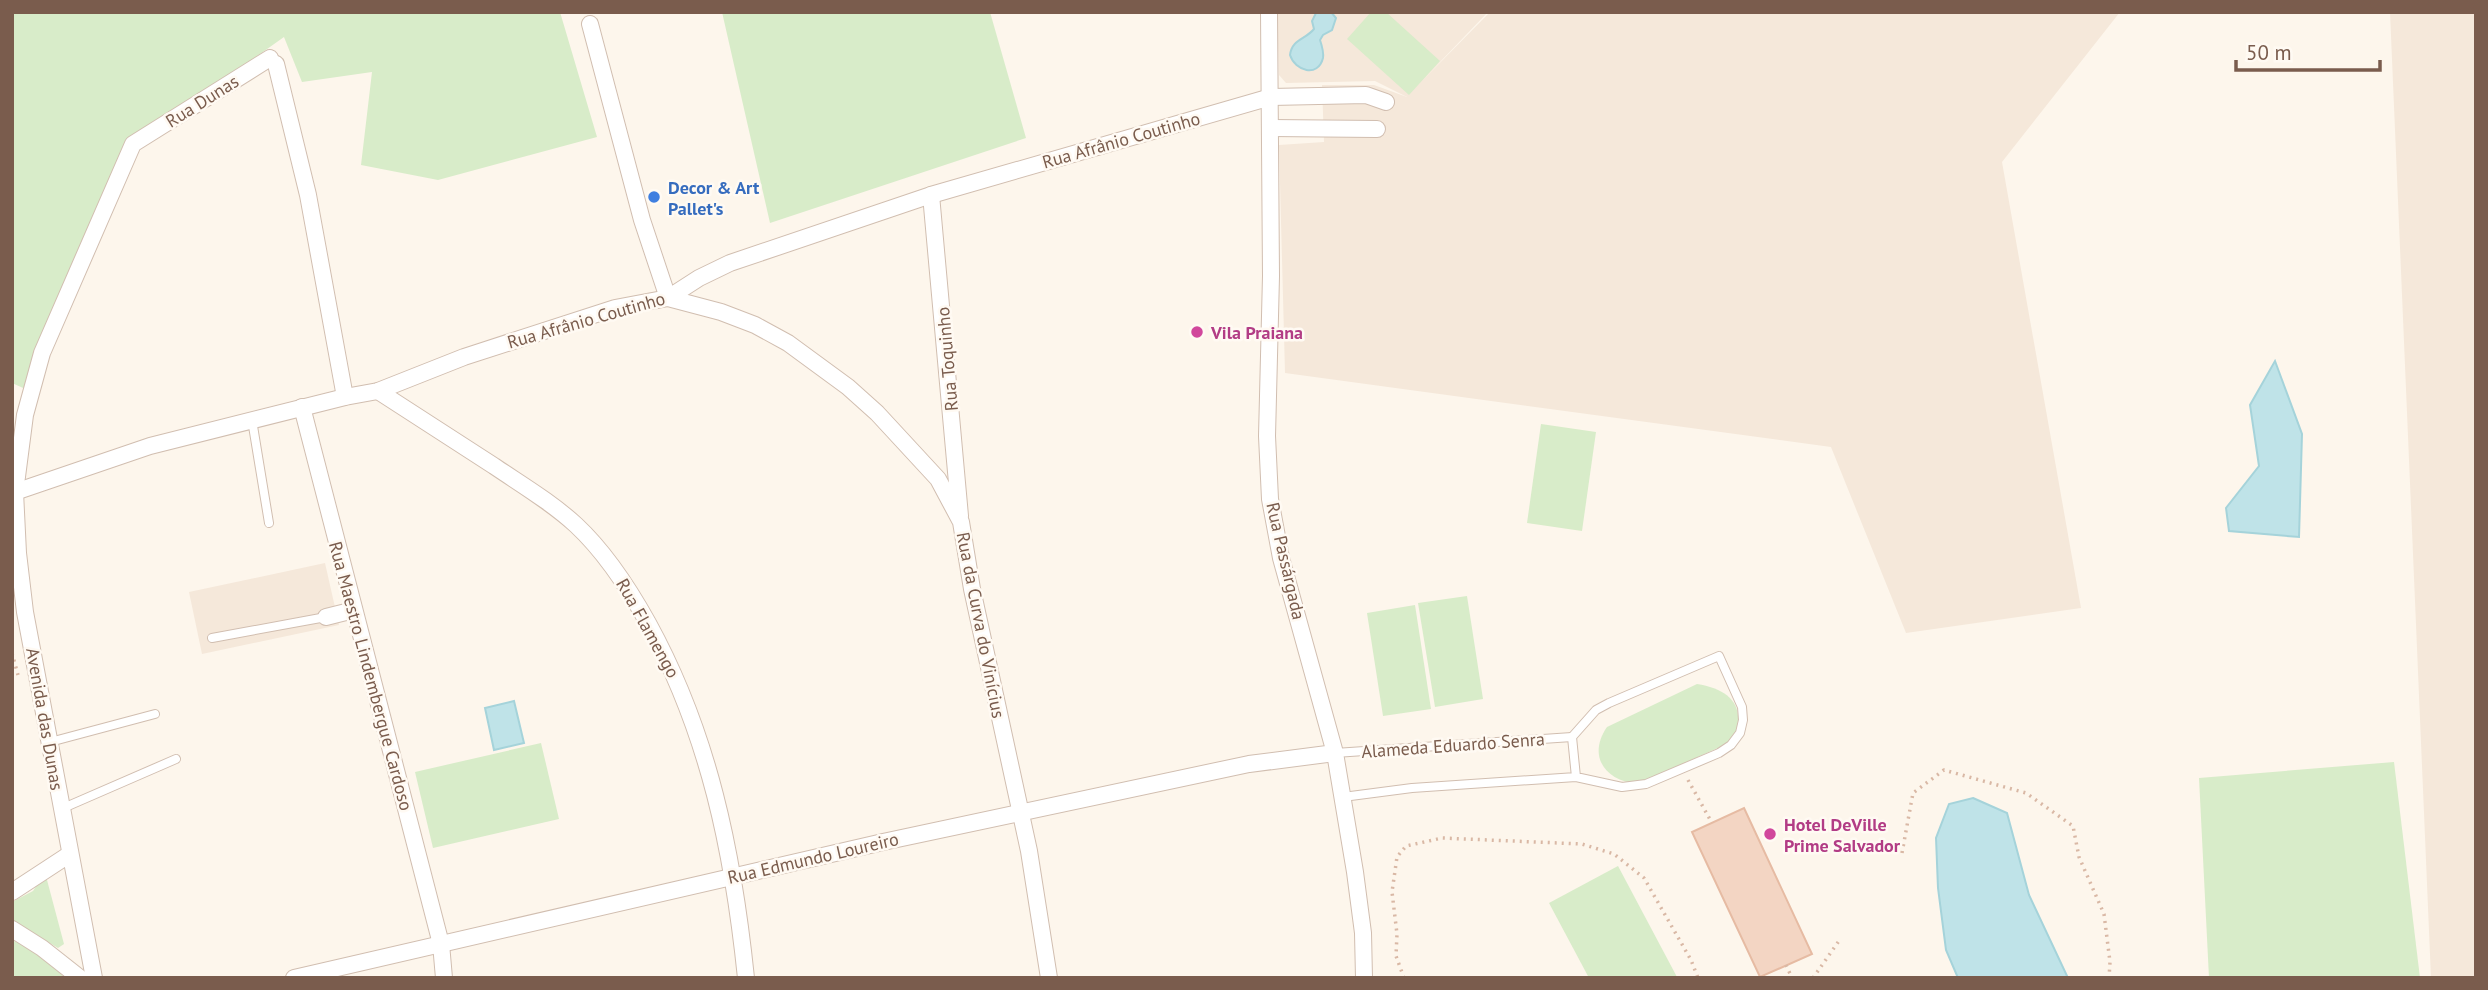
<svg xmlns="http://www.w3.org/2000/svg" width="2488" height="990" font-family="'PT Sans',sans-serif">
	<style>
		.residential { fill: #f5e8da }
		.green { fill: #d8ecc9 }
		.water { fill: #bfe3e8; stroke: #a5d3da; stroke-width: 2 }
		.building { fill: #f3d5c3; stroke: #e6bba3; stroke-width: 2 }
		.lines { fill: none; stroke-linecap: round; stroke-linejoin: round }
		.lane-casing { stroke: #d1beb0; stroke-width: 10 }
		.street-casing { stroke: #d1beb0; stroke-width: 18 }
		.path { stroke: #d9b8a5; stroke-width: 3.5; stroke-dasharray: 2 5; stroke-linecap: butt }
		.lane { stroke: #fff; stroke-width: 8 }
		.street { stroke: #fff; stroke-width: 16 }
		.shop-dot { fill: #3f7fe0; stroke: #fffaf3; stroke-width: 2.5 }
		.hotel-dot { fill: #d1479c; stroke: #fffaf3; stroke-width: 2.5 }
		.labels { text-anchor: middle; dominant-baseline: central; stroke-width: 5; stroke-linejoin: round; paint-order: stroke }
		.street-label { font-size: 18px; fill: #7a5c4d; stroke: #fffaf3 }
		.shop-label { font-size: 18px; font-weight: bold; fill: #366cbe; stroke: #fffaf3; text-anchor: start }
		.hotel-label { font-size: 18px; font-weight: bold; fill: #b23c85; stroke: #fffaf3; text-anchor: start }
	</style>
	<rect width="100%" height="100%" fill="#fdf6ec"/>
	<!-- residential -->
	<g class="residential">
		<polygon points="1277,12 1488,12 1418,85 1490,12 2120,12 2002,162 2081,608 1906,633 1831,447 1285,373 1279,145 1324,142 1322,85 1374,85 1407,97 1375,81 1286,83 1279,75"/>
		<polygon points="2390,12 2476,12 2476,978 2431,978"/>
		<polygon points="325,563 339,625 202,654 189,592"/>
	</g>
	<!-- green -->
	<g class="green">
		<polygon points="12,12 560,12 597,137 438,180 361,165 372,72 302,82 284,37 133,144 32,392 12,383"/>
		<polygon points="722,12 990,12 1026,138 770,223"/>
		<polygon points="1371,12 1386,12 1440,61 1409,95 1347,39"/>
		<polygon points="1541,424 1596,432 1582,531 1527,523"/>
		<polygon points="1467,596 1483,699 1435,707 1418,603"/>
		<polygon points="1415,605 1431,709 1383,716 1367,613"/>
		<path d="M1697,684C1731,689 1749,709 1731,742L1638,784C1605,781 1587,756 1607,727Z"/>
		<polygon points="541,743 559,819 433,848 415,772"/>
		<polygon points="2394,762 2420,978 2209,978 2199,778"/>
		<polygon points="1618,866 1677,977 1589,978 1549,903"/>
		<polygon points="41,879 47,880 64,944 58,948 12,920 12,902 33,891"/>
		<path d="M12,940C32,949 50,962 65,978H12Z"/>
	</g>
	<!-- water -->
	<g class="water">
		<path d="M1331,12L1336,18L1332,30L1323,35L1320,40C1322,46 1324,52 1323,58C1318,78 1295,71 1290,55C1292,39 1305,40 1314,29L1312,21L1316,13Z"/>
		<polygon points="2275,361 2302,434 2299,537 2229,531 2226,508 2259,466 2250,405"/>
		<polygon points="514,701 524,743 494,750 485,708"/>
		<polygon points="1973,798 2007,813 2029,895 2068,978 1958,978 1946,950 1938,888 1936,838 1949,804"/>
	</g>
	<!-- building -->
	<polygon class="building" points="1744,808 1812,954 1760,977 1692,832"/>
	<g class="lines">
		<defs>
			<g id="lane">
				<polyline points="252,420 269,523"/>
				<polyline points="212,638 326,617"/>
				<polyline points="50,742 155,714"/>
				<polyline points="1335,753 1572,737"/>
				<polyline points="1343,797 1412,788 1576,777 1622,787 1646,784 1719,753 1731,745 1740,733 1743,720 1742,707 1719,656 1609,703 1596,710 1572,737 1576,777"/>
				<polyline points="61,809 176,759"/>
			</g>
			<g id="street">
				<polyline points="1269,12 1271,276 1267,436 1270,499 1281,558 1335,753 1355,872 1363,933 1364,978"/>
				<polyline points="590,24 642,220 668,298"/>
				<polyline points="276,64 308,195 345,397"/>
				<polyline points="1271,128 1377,129"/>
				<polyline points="931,195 960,516"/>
				<polyline points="668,298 721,312 755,325 788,343 848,387 877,413 938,479 961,522 972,589 1029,851 1049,978"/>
				<path d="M378,391C417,416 455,441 494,466C522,485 551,502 576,525C606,553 628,587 648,623C709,734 733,852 746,978"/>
				<polyline points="302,407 441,944 444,978"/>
				<polyline points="15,492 150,446 345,397 378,391 464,357 615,308 668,298 699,278 730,263 931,195 1271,97 1366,95 1386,102"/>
				<polyline points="326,617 354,610"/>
				<polyline points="12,892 70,854"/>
				<polyline points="12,929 42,948 80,978"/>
				<polyline points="94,978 25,612 18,553 15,492 25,415 42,353 133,144 270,58"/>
				<polyline points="294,978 883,842 1249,764 1335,753"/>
			</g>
		</defs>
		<!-- lane casing -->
		<use href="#lane" class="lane-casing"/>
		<!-- street casing -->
		<use href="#street" class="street-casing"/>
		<!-- path -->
		<g class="path">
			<polyline points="12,653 18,675"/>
			<polyline points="1688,780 1712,823"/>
			<polyline points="1902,853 1913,793 1944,770 2026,793 2073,826 2079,857 2104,914 2110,962 2109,978"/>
			<polyline points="1786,965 1792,978"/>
			<polyline points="1404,978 1396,956 1397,934 1392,892 1397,857 1406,846 1442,838 1582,844 1614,854 1644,878 1691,960 1698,978"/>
			<polyline points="1813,978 1841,938"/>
		</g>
		<!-- lane -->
		<use href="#lane" class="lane"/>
		<!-- street -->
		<use href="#street" class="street"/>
	</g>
	<!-- markers -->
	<circle class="shop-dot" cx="654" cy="197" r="7"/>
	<g class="hotel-dot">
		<circle cx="1197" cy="332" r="7"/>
		<circle cx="1770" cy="834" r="7"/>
	</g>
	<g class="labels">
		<!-- street labels -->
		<g class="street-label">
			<text transform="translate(202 101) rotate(-32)">Rua Dunas</text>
			<text transform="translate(1121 140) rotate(-16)">Rua Afrânio Coutinho</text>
			<text transform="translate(586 320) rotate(-16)">Rua Afrânio Coutinho</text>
			<text transform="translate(947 359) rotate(-95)">Rua Toquinho</text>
			<text transform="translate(1286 561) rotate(77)">Rua Passárgada</text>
			<text transform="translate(981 625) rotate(79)">Rua da Curva do Vinícius</text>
			<text transform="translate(648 628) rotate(61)">Rua Flamengo</text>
			<text transform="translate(371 676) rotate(75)">Rua Maestro Lindembergue Cardoso</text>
			<text transform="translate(45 719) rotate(80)">Avenida das Dunas</text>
			<text transform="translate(1453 745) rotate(-4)">Alameda Eduardo Senra</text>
			<text transform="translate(813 858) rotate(-13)">Rua Edmundo Loureiro</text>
		</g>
		<!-- shop labels -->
		<g class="shop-label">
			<text x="668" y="187">Decor &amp; Art<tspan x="668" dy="21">Pallet's</tspan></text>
		</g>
		<!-- hotel labels -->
		<g class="hotel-label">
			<text x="1211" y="332">Vila Praiana</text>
			<text x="1784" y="824">Hotel DeVille<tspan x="1784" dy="21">Prime Salvador</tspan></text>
		</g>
	</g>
	<!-- border -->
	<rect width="2488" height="990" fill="none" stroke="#7a5c4d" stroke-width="28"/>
	<!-- scale -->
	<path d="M2236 60v10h144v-10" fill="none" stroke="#7a5c4d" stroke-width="3.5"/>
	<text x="2246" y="60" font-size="21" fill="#7a5c4d" stroke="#fffaf3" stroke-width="5" paint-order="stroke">50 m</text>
</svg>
